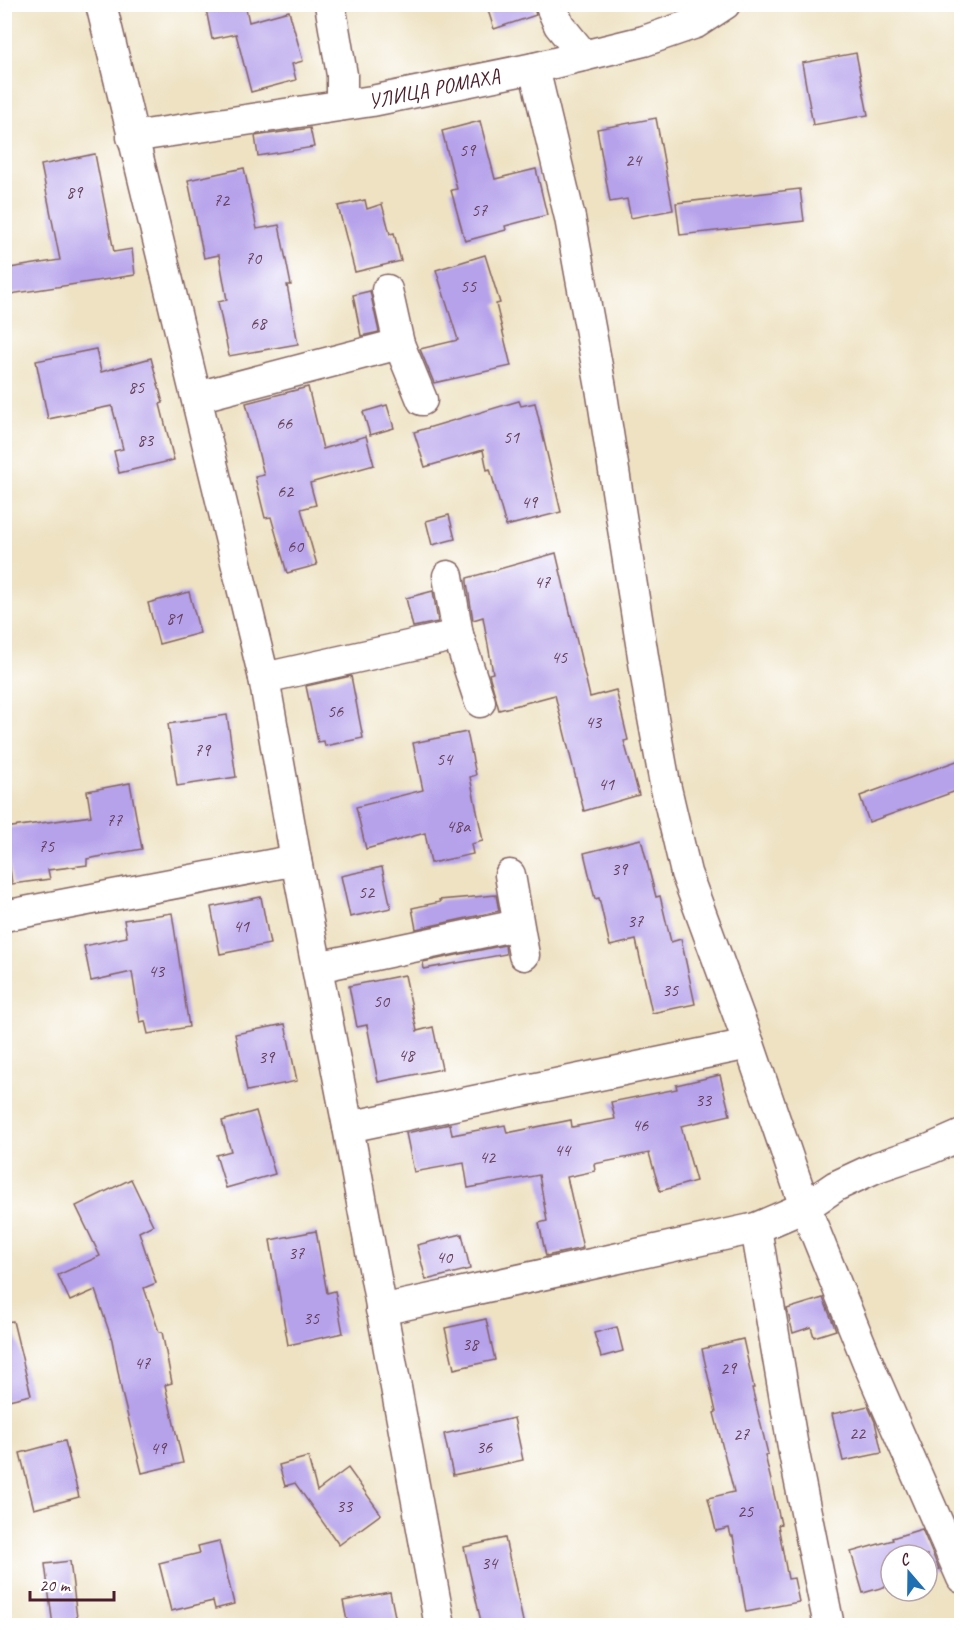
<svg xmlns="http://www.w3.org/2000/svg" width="966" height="1630" font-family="Caveat,sans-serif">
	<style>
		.building { fill: #b6a2eb }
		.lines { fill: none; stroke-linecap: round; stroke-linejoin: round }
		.street-casing { stroke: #836360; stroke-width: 33 }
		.street { stroke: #fff; stroke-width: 30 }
		.labels { text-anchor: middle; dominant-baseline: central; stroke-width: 4.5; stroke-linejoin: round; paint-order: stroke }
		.number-label { font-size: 18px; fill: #65405b }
		.street-label { font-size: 21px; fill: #4a1f2b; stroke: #fff }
	</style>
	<rect width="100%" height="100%" fill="#fff"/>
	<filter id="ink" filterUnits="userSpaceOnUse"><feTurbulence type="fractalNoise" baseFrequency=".0167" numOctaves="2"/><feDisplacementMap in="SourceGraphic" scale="12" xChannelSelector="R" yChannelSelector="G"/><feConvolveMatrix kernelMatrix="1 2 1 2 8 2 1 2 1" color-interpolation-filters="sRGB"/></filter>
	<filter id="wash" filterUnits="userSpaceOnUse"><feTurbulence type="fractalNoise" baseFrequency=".008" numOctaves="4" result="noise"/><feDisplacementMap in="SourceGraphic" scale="24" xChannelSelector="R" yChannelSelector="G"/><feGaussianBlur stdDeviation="1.35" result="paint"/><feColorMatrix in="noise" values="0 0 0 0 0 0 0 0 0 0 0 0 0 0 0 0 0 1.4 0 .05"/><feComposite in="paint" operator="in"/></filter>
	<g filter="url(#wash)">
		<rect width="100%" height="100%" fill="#eee2c3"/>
		<g id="blocks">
			<!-- building -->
			<g class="building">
				<polygon points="205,4 245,4 249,22 289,11 303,61 292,64 296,80 251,92 236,34 212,39"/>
				<polygon points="486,4 533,4 536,15 494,29"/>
				<polygon points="856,53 868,115 813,125 802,63"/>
				<polygon points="656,118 673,210 631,218 627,199 610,202 597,129"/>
				<polygon points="480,121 495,179 536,169 547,215 505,226 506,230 465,241 451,190 457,189 442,131"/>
				<polygon points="310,128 314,147 258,156 255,136"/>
				<polygon points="95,154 114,252 132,249 135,275 4,295 4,269 60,260 41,165"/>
				<polygon points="244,168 257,229 279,225 291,285 287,285 298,344 229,356 218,302 227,300 219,255 204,258 188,180"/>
				<polygon points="800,189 804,221 680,235 676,203"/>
				<polygon points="365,200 367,209 382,204 390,234 394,233 401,261 355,272 338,206"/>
				<polygon points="485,255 500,303 496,304 511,366 434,383 420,349 458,340 436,270"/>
				<polygon points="370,291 379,332 361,336 353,295"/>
				<polygon points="96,349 101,372 151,358 163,403 160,404 174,460 119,473 114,451 123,449 112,406 48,419 36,361"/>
				<polygon points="308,387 323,449 366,436 374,465 310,483 316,505 301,509 317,565 287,573 271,517 265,518 255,477 264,475 246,403"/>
				<polygon points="519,401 521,406 535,403 561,512 506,526 490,469 487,470 483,450 425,467 414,432"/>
				<polygon points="387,405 394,428 370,435 363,412"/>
				<polygon points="449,515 455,539 432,545 426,521"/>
				<polygon points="556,553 590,697 616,690 628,740 624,741 639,795 584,811 555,695 499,710 489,674 493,673 483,617 473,620 467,582 467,578"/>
				<polygon points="433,591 438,622 413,627 406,598"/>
				<polygon points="189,592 200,633 159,644 148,603"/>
				<polygon points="351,676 363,738 325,746 324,741 318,742 306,686"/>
				<polygon points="227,715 236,777 177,786 168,724"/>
				<polygon points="467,732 476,775 470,777 483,841 471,844 473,854 431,863 425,833 366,849 356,807 423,790 413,743"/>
				<polygon points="962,759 962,789 869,822 860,796"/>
				<polygon points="130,783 142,849 87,859 87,865 48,870 50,879 12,884 5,828 91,816 87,791"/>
				<polygon points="641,839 656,897 660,896 671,942 681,939 695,1004 652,1013 636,940 610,946 599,898 595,899 584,853"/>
				<polygon points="382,867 391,908 350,917 341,876"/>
				<polygon points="496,895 499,911 416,929 412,908 440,902 439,900"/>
				<polygon points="261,897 270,944 220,954 211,907"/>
				<polygon points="172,913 189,1027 148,1034 145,1021 140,1022 132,972 91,981 84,946 127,937 124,920"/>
				<polygon points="505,945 506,954 424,969 423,962"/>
				<polygon points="405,975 417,1031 433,1027 442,1069 378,1082 367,1025 357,1027 349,986"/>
				<polygon points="285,1024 297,1081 247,1091 235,1034"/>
				<polygon points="720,1075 730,1115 681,1126 696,1181 660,1191 649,1153 594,1164 595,1171 567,1177 583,1248 546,1256 539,1223 547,1221 539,1175 468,1188 464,1163 414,1172 406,1133 450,1124 452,1135 505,1125 507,1133 571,1120 572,1127 615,1119 611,1102 677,1089 676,1085"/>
				<polygon points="256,1111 275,1174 226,1188 216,1155 231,1151 222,1121"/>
				<polygon points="131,1179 153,1225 139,1232 156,1283 144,1288 159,1332 162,1332 172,1383 165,1385 183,1463 142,1473 122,1393 112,1340 95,1290 70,1301 58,1275 100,1256 76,1206"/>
				<polygon points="316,1231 327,1293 335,1291 343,1333 288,1345 270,1240"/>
				<polygon points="462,1234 470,1269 426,1280 417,1245"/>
				<polygon points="823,1298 836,1330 814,1337 811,1327 793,1333 787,1309"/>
				<polygon points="486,1319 495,1360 454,1369 445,1328"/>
				<polygon points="13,1321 31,1395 4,1401 4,1322"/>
				<polygon points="617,1327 623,1351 601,1357 594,1333"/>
				<polygon points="743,1339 754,1388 752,1388 768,1454 765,1455 781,1524 778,1525 788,1579 794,1578 799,1602 746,1612 733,1536 731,1536 729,1528 716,1531 708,1498 734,1492 714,1413 716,1412 702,1349"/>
				<polygon points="868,1406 875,1422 882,1453 843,1461 832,1414"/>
				<polygon points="514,1418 523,1460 453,1475 444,1434"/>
				<polygon points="65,1441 79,1497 34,1509 20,1453"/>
				<polygon points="308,1457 317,1491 348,1468 381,1514 339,1545 295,1483 285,1486 279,1465"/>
				<polygon points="922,1529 939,1569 927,1573 927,1555 891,1555 891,1585 863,1593 851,1552 893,1540 892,1538"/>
				<polygon points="505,1538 524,1626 482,1626 464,1547"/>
				<polygon points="219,1541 234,1604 215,1609 213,1601 171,1611 159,1563 200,1553 198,1546"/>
				<polygon points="70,1561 78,1626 53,1626 45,1564"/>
				<polygon points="390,1592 397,1626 348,1626 343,1601"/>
			</g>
		</g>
	</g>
	<g filter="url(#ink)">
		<use href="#blocks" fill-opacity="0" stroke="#836360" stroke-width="1.5"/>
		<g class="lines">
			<defs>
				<g id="street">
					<polyline points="101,4 264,678 296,860 348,1127 440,1626"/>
					<polyline points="330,4 342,75 342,105"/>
					<polyline points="550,4 559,25 584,56"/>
					<polyline points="534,68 570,218 601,388 650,701 665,784 686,873 749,1044 805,1207 871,1370 962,1578"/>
					<path id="s1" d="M132,137L372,101L534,68L644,41L696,23L725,4"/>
					<polyline points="387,290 399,344 422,400"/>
					<polyline points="197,397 399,344"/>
					<polyline points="448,576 458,635 480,702"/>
					<polyline points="264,678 458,635"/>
					<polyline points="510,875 524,955"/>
					<polyline points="4,916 296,860"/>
					<polyline points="317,967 518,925"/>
					<polyline points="348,1127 749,1044"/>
					<polyline points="756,1228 794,1453 829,1626"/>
					<polyline points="381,1310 756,1228 805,1207 836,1186 877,1167 930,1149 962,1135"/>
				</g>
			</defs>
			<!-- street casing -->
			<use href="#street" class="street-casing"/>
			<!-- street -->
			<use href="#street" class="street"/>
		</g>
	</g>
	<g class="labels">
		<!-- number labels -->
		<g class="number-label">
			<text x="467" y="150">59</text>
			<text x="633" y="160">24</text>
			<text x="74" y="192">89</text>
			<text x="221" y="200">72</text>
			<text x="479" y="210">57</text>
			<text x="253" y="258">70</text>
			<text x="468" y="286">55</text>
			<text x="258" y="323">68</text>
			<text x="136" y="387">85</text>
			<text x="284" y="423">66</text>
			<text x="511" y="437">51</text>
			<text x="145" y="440">83</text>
			<text x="285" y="491">62</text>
			<text x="529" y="502">49</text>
			<text x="295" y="546">60</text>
			<text x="542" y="582">47</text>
			<text x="174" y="618">81</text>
			<text x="559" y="657">45</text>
			<text x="335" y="711">56</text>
			<text x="593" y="722">43</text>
			<text x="202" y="750">79</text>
			<text x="444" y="759">54</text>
			<text x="606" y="784">41</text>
			<text x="114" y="820">77</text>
			<text x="458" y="826">48а</text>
			<text x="46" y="846">75</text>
			<text x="619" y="869">39</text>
			<text x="366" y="892">52</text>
			<text x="635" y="921">37</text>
			<text x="241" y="926">41</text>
			<text x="156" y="971">43</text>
			<text x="670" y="990">35</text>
			<text x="381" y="1001">50</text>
			<text x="406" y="1055">48</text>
			<text x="266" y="1057">39</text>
			<text x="703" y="1100">33</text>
			<text x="640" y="1125">46</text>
			<text x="562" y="1150">44</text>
			<text x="487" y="1157">42</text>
			<text x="296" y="1253">37</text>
			<text x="444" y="1257">40</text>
			<text x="311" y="1318">35</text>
			<text x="470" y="1344">38</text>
			<text x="142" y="1363">47</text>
			<text x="728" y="1368">29</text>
			<text x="857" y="1433">22</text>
			<text x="741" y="1434">27</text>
			<text x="484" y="1447">36</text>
			<text x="158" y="1448">49</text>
			<text x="344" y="1506">33</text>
			<text x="745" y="1511">25</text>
			<text x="489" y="1563">34</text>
		</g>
		<!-- street labels -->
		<g class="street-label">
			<text stroke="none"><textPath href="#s1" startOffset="306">УЛИЦА РОМАХА</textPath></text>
		</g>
	</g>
	<!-- margin -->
	<rect width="966" height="1630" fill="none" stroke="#fff" stroke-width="24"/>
	<!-- north arrow -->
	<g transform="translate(909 1573) rotate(340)"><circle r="28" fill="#ffffff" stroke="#b7a5aa" stroke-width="1.5"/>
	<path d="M0-4.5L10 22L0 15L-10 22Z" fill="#1f6fb2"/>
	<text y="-9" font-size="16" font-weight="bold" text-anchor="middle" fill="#4a1f2b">С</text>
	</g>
	<!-- scale -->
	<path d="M30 1591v9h84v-9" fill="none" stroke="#4a1f2b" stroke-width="3"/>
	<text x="39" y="1591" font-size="18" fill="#4a1f2b" stroke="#ffffff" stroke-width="4.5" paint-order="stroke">20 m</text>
</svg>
